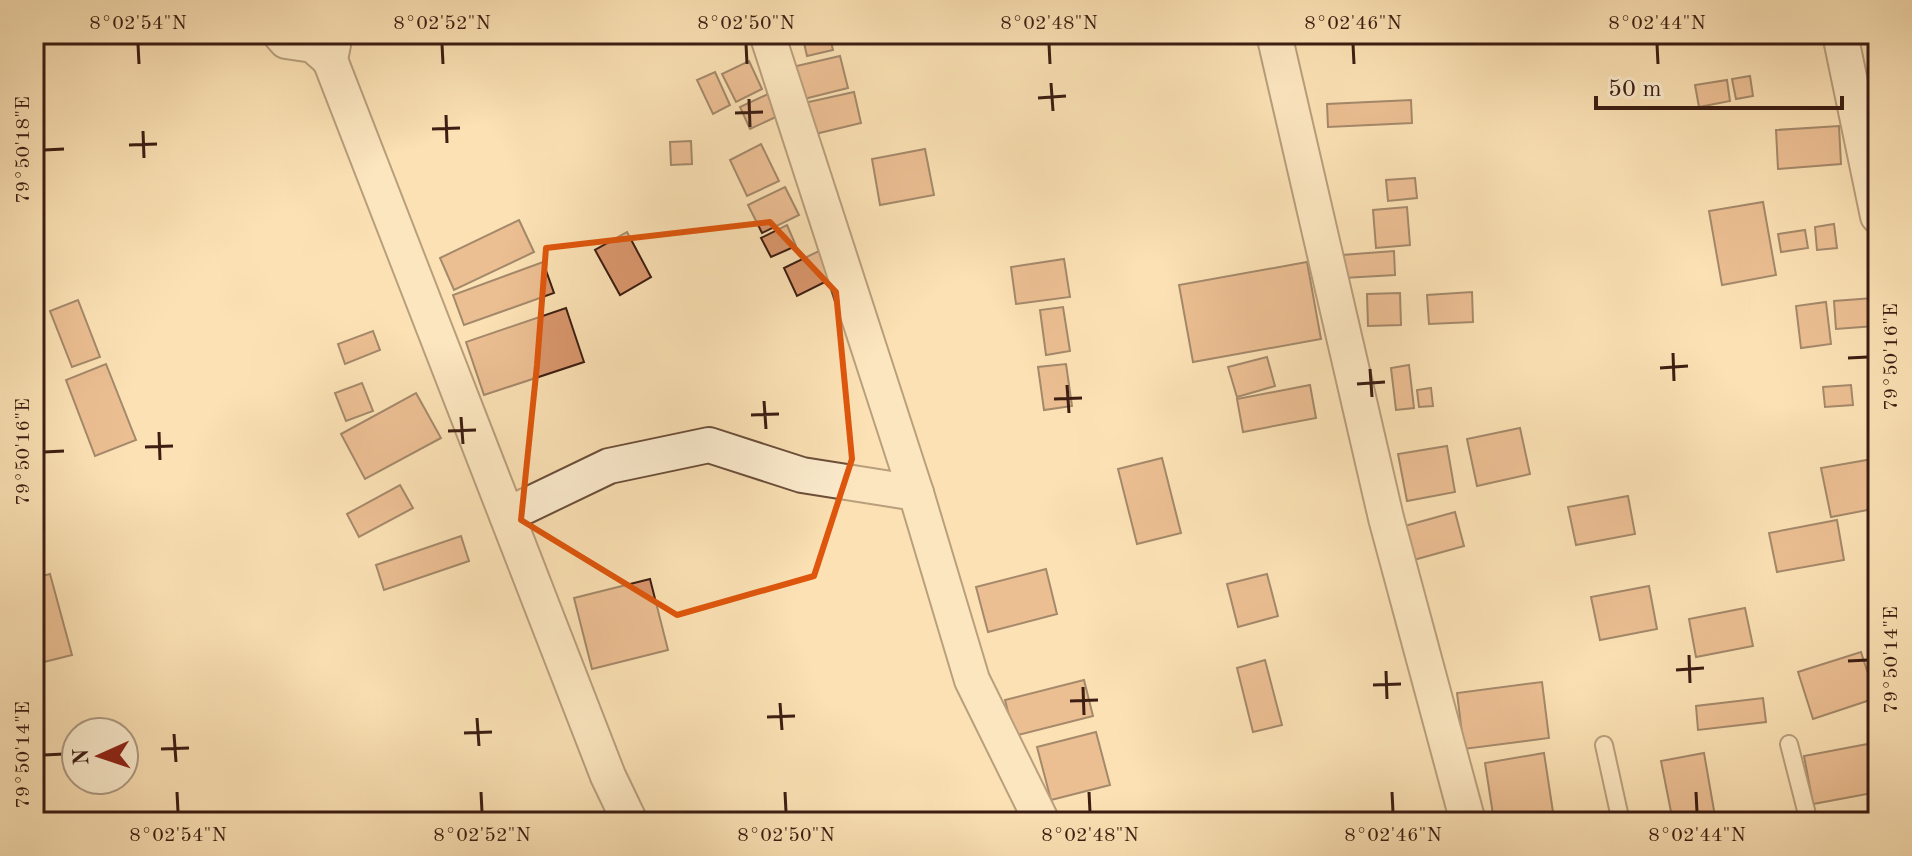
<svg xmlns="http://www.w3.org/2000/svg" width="1912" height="856" font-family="'Old Standard TT',serif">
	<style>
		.building { fill: #da966c; stroke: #3b1d12; stroke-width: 2 }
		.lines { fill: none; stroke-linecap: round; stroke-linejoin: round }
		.service-casing { stroke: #6b4e3a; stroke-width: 20 }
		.minor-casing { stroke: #6b4e3a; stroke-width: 38 }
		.service { stroke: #fcecce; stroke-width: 16 }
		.minor { stroke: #fcecce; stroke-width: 34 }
		.marked { fill: none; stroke: #df560c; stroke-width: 6; stroke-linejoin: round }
		.ticks { fill: none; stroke: #3b1d12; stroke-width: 3 }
		.neatline { fill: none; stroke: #3b1d12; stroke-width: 3 }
		.ticks-label { font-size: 20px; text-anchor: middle; fill: #3b1d12 }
	</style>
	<rect width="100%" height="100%" fill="#fbe1b4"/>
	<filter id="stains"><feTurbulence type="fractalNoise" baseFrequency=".0025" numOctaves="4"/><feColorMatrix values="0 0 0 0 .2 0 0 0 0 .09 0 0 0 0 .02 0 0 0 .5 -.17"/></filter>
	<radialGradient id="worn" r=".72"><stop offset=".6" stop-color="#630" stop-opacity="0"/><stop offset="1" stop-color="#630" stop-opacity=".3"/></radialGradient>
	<!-- building -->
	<g class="building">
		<polygon points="802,34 829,34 833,50 807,56"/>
		<polygon points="840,56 848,88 796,101 788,68"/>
		<polygon points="749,61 762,89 736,102 722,74"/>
		<polygon points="715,72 730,105 713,114 697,80"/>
		<polygon points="1750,76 1753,96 1736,99 1732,79"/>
		<polygon points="1727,80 1730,101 1699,107 1695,85"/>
		<polygon points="1874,86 1878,109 1862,112 1858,89"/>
		<polygon points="854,92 861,123 811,135 804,103"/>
		<polygon points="768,94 778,116 750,129 740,107"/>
		<polygon points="1411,100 1412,123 1328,127 1327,104"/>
		<polygon points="1839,126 1841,164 1778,169 1776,130"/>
		<polygon points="691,141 692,164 671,165 670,142"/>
		<polygon points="761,144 779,181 747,196 730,160"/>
		<polygon points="925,149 934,195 880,205 872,159"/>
		<polygon points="1415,178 1417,198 1388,201 1386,180"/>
		<polygon points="785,187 799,215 762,233 748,205"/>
		<polygon points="1763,202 1776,275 1722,285 1709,211"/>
		<polygon points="1407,207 1410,245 1376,248 1373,210"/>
		<polygon points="519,220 534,252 454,290 440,258"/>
		<polygon points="1834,224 1837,248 1817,250 1815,227"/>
		<polygon points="787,225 796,246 771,257 761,238"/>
		<polygon points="1805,230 1808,248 1781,252 1778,234"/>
		<polygon points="627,232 651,277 620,295 595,250"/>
		<polygon points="821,250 833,278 797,296 784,268"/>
		<polygon points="1394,251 1395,275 1344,278 1342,255"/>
		<polygon points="1064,259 1070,297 1016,304 1011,267"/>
		<polygon points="543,262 554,293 464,325 453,295"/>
		<polygon points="1307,262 1321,339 1193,362 1179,285"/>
		<polygon points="1472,292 1473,322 1429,324 1427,295"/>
		<polygon points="1400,293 1401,325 1368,326 1367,294"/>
		<polygon points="1873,298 1875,326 1836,329 1834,301"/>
		<polygon points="78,300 100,357 72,367 50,311"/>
		<polygon points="1826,302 1831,344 1801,348 1796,306"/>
		<polygon points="1063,307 1070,351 1046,355 1040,310"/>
		<polygon points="566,308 584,362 484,395 466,342"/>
		<polygon points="373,331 380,350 345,364 338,344"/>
		<polygon points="1267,357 1275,386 1237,397 1228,367"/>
		<polygon points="106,364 136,440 95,456 66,380"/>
		<polygon points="1066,364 1072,406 1044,410 1038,367"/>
		<polygon points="1409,365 1414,408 1396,410 1391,368"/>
		<polygon points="362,383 373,411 346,421 335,393"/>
		<polygon points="1310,385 1316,418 1243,432 1237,399"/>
		<polygon points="1851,385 1853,405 1825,407 1823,387"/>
		<polygon points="1431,388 1433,406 1419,407 1417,390"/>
		<polygon points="416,393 441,438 365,479 341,434"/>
		<polygon points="1520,428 1530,474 1477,486 1467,439"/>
		<polygon points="1447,446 1455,492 1407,501 1398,454"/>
		<polygon points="1162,458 1181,533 1137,544 1118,469"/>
		<polygon points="1878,458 1878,508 1831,517 1821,468"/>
		<polygon points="400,485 413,508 359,537 347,514"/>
		<polygon points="1628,496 1635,534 1576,545 1568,507"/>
		<polygon points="1455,512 1464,546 1410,561 1401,527"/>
		<polygon points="1837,520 1844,560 1777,572 1769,533"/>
		<polygon points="461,536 469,561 384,590 376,565"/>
		<polygon points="1046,569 1057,614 988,632 976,587"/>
		<polygon points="50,574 72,655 36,664 34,655 34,578"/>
		<polygon points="1267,574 1278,616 1238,627 1227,584"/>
		<polygon points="650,579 668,650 592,669 574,598"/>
		<polygon points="1649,586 1657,629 1600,640 1591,597"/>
		<polygon points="1745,608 1753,646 1696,657 1689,619"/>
		<polygon points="1861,652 1876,698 1813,719 1798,672"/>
		<polygon points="1265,660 1282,725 1253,732 1237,668"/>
		<polygon points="1084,680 1093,716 1014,736 1005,700"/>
		<polygon points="1542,682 1549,738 1464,749 1457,693"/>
		<polygon points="1763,698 1766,722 1698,730 1696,706"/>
		<polygon points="1096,732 1110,785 1051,800 1037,747"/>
		<polygon points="1878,742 1878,792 1813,804 1804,756"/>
		<polygon points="1544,753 1553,812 1494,821 1485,763"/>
		<polygon points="1704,753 1716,822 1673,822 1661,761"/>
	</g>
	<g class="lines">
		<defs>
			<g id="service">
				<polyline points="1789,744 1809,822"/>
				<polyline points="1604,745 1621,822"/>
			</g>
			<g id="minor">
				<polyline points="280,34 286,41 313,45 330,60"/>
				<polyline points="335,34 330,60 608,776 630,822"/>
				<polyline points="767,34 916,493 972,680 1042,822"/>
				<polyline points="1274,34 1386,518 1468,822"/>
				<polyline points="1840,34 1878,216"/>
				<polyline points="507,515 609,466 709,445 802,475 916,493"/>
			</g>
		</defs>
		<!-- service casing -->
		<use href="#service" class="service-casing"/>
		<!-- minor casing -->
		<use href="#minor" class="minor-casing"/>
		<!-- service -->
		<use href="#service" class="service"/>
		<!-- minor -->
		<use href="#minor" class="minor"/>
	</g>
	<!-- marked area -->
	<path d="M0 0H1912V856H0ZM770,222L836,292L852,459L814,576L677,615L521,520L537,365L546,248Z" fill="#fbe1b4" fill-opacity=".55" fill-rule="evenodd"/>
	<path class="marked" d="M770,222L836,292L852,459L814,576L677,615L521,520L537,365L546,248Z"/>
	<!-- ticks -->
	<path class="ticks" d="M138,44L139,64M442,44L443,64M746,44L747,64M1049,44L1050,64M1353,44L1354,64M1657,44L1658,64M1051,83L1053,111M1038,98L1066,96M749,99L750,127M735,113L763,112M446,115L447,143M432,129L460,128M143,131L144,158M129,145L157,144M44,150L64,149M1673,353L1674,381M1848,358L1868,357M1660,368L1688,366M1370,369L1372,397M1357,384L1385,382M1067,385L1069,413M1054,399L1082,398M764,401L766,429M751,415L779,414M461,417L463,444M448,431L476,430M159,432L160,460M145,447L173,446M44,452L64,451M1689,655L1690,683M1848,661L1868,660M1676,670L1704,668M1386,671L1387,699M1373,685L1401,684M1083,687L1084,715M1070,701L1098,700M780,703L782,730M767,717L795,716M477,718L479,746M464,733L492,732M174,734L176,762M161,749L189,748M44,755L64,754M177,792L178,812M481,792L482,812M785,792L786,812M1089,792L1090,812M1392,792L1393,812M1696,792L1697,812"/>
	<!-- margin -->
	<rect width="1912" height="856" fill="none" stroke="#fbe1b4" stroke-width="88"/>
	<!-- north arrow -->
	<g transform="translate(100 756) rotate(267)"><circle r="38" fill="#fcecce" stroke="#af9983" stroke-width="2"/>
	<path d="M0-6L14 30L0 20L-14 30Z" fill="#8f2418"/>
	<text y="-12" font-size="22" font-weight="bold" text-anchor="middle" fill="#3b1d12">N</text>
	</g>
	<!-- scale -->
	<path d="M1596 96v12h246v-12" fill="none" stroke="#3b1d12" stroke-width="4"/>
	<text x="1608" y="96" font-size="24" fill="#3b1d12" stroke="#fcecce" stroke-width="6" paint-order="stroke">50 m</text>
	<rect x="44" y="44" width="1824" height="768" class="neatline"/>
	<g class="ticks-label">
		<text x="138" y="29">8°02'54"N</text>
		<text x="442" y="29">8°02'52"N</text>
		<text x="746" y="29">8°02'50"N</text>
		<text x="1049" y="29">8°02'48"N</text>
		<text x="1353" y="29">8°02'46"N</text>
		<text x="1657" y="29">8°02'44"N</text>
		<text transform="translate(22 150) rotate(-90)" y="7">79°50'18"E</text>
		<text transform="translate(1890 357) rotate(-90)" y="7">79°50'16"E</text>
		<text transform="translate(22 452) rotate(-90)" y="7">79°50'16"E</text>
		<text transform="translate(1890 660) rotate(-90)" y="7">79°50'14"E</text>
		<text transform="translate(22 755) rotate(-90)" y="7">79°50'14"E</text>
		<text x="178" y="841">8°02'54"N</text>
		<text x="482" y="841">8°02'52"N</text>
		<text x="786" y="841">8°02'50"N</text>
		<text x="1090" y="841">8°02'48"N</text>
		<text x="1393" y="841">8°02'46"N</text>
		<text x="1697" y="841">8°02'44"N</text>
	</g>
	<rect width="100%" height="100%" filter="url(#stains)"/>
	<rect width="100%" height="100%" fill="url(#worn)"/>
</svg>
